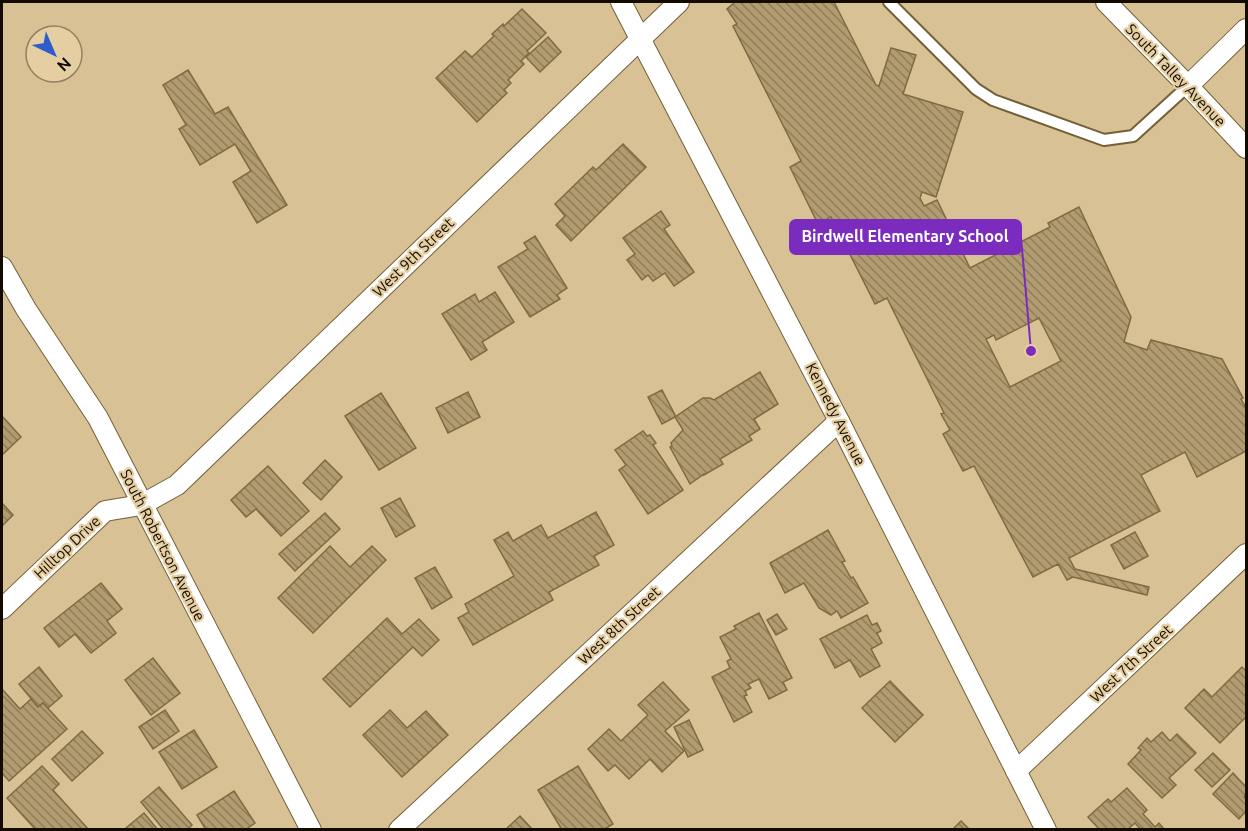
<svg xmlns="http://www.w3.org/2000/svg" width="1248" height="831" font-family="Ubuntu,sans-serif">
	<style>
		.building { fill: url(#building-back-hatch); stroke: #7f6b41; stroke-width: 1.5; fill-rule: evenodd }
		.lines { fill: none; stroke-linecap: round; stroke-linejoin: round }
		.lane-casing { stroke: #746037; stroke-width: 14 }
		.street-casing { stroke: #746037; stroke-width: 22 }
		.lane { stroke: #fff; stroke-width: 10 }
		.street { stroke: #fff; stroke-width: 20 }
		.labels { text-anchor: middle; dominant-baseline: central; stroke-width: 4.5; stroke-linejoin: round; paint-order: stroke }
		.street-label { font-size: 15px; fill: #130b00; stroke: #e5cea2 }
		.leader { fill: none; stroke: #7b2cbf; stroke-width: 2 }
		.callout-dot { fill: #7b2cbf; stroke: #e5cea2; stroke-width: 2 }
		.callout { fill: #7b2cbf; stroke: #7b2cbf; stroke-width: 2 }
		.callout-label { font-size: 16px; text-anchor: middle; font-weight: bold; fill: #fff }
	</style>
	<defs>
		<pattern id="building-back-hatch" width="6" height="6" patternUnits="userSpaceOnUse" patternTransform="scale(1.5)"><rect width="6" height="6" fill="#b19b70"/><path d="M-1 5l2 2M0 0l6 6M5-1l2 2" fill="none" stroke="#8f7d5a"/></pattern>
	</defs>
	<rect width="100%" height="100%" fill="#d8c195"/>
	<!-- building -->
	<g class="building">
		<path d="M735,2H834L876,85L879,86L891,48L916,55L903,94L963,112L936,197L922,192L920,198L924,206L937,200L970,268L1050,227L1048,223L1079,207L1131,317L1124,342L1147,350L1151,340L1222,359L1243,398L1241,399L1246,408V451L1197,477L1185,452L1141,475L1160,511L1069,558L1075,569L1149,587L1147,595L1073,577L1067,580L1058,564L1033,577L974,466L963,471L943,434L950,430L941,414L944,413L887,298L875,304L831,217L818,224L790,167L801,161L733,26L737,24L727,9ZM1039,318L1061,361L1010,387L986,339L994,335L996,340Z"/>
		<polygon points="522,9 546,33 527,51 529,53 521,61 524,64 508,80 511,83 504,90 507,93 477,122 436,78 465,51 472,57 494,36 492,34 503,24 504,26"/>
		<polygon points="548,37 561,52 540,72 526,57"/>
		<polygon points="188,70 215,114 228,107 287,205 257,223 233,182 251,171 235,144 200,165 179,129 186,125 163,85"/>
		<polygon points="623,144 646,167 571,241 556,225 565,216 555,204 593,167 596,170"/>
		<polygon points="661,211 670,225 664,229 694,272 674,286 665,273 653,281 648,275 642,280 627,260 635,254 623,238"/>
		<polygon points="535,236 567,288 557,295 560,299 530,317 498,267 528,249 524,243"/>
		<polygon points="495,292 514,322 482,342 487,350 471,360 442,314 475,294 479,302"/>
		<polygon points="760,372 778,404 754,419 760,429 749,436 752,440 720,459 723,464 704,475 704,474 690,484 670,447 672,446 671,443 683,430 675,417 703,398 710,398 714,400"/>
		<polygon points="662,390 675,415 675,417 662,424 648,397"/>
		<polygon points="468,392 480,417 448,433 436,408"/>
		<polygon points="381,393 416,448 379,470 345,416"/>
		<polygon points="2,416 21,437 2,455"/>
		<polygon points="643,431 647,436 650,435 656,443 653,445 683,490 648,514 619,470 626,465 615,450"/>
		<polygon points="325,460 342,477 321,500 303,483"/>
		<polygon points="268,466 309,511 281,536 256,509 246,517 231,500"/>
		<polygon points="400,498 415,526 396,537 381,508"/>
		<polygon points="2,503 13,515 2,526"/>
		<polygon points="596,512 614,545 594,556 599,565 549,592 553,600 473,645 458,618 469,612 465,604 514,576 494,540 508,532 513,541 541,525 548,538"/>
		<polygon points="325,513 340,529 295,571 279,554"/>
		<polygon points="828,530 845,561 842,562 851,578 853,577 868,603 841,618 837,611 831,615 819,608 804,583 785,593 770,563"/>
		<polygon points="1135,532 1148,556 1124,569 1111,545"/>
		<polygon points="330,546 350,567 372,546 386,560 313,633 278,598"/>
		<polygon points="435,567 452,597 432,609 415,578"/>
		<polygon points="101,583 122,609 107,621 116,633 91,653 75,634 59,647 44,628"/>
		<polygon points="759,613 792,678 783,682 787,690 769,699 759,679 748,684 751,688 745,691 747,695 744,696 752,712 734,722 712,677 730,668 727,661 731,659 720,637 736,629 734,626"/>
		<polygon points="777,614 787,629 776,635 767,620"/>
		<polygon points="867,615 872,625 877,623 881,631 877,633 882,643 871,649 880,666 860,677 850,660 835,668 820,639"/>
		<polygon points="387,618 402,634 419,619 439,640 422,656 413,647 350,707 323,679"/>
		<polygon points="153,658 180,693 151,715 125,680"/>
		<polygon points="39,667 62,696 48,708 43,703 38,707 19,684"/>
		<polygon points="1242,667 1246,671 1246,717 1220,743 1185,708 1204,689 1212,697"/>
		<polygon points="890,681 923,715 895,742 862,708"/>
		<polygon points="663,682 689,710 665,731 684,751 662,772 650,759 629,779 615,765 608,771 588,749 609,729 621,741 648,715 638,705"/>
		<polygon points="2,689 20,709 31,699 38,707 43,703 67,729 9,781 2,773"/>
		<polygon points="165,710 179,731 153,749 139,727"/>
		<polygon points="390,710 407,728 426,711 448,735 402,777 363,735"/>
		<polygon points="689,720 703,750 688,757 674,727"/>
		<polygon points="194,730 217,767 182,789 159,752"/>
		<polygon points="82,731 103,753 72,781 52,759"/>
		<polygon points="1162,732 1170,741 1177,734 1196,753 1169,778 1176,785 1162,798 1128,764 1141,750 1138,748 1147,738 1151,742"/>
		<polygon points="1213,753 1230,770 1212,787 1195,770"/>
		<polygon points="42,766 59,784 53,790 89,830 36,830 7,798"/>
		<polygon points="578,766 613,824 603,830 562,830 538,790"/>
		<polygon points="1233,773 1246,787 1246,794 1244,797 1246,799 1246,811 1239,819 1213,794"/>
		<polygon points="159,787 192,825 187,830 164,830 141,802"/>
		<polygon points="1127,788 1147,810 1143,814 1155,827 1159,823 1165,830 1141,830 1135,823 1127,830 1100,830 1088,817 1108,799 1111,802"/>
		<polygon points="234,791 255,823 245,830 206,830 197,815"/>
		<polygon points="144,813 158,830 127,830 126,828"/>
		<polygon points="520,816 533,830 505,830"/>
		<polygon points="961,821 970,830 952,830"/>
	</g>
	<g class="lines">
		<defs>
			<polyline id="lane" points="889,2 976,89 993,100 1104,140 1133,136 1188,86"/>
			<g id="street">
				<polyline points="621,2 839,421 1046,830"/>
				<polyline points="1106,2 1188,86 1246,148"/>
				<polyline points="1188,86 1246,29"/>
				<polyline points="2,267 26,309 98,418 311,830"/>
				<polyline points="2,609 105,511 141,505 177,485 679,2"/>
				<polyline points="1016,771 1246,554"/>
				<polyline points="399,830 839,421"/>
			</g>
		</defs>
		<!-- lane casing -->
		<use href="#lane" class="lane-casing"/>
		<!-- street casing -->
		<use href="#street" class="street-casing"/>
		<!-- lane -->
		<use href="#lane" class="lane"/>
		<!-- street -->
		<use href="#street" class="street"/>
	</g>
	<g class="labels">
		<!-- street labels -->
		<g class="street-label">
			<text transform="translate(1176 75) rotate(46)">South Talley Avenue</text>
			<text transform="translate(413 257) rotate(-44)">West 9th Street</text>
			<text transform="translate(836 414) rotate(63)">Kennedy Avenue</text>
			<text transform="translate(163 545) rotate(63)">South Robertson Avenue</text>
			<text transform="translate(67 547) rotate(-43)">Hilltop Drive</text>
			<text transform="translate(619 625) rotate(-43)">West 8th Street</text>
			<text transform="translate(1131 663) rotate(-43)">West 7th Street</text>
		</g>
	</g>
	<!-- callouts -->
	<path class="leader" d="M1031 351L1021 237"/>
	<circle class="callout-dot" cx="1031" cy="351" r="6"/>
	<rect class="callout" x="790" y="220" width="231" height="34" rx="6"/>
	<g class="callout-label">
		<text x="905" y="242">Birdwell Elementary School</text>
	</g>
	<!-- border -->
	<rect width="1248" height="831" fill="none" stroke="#130b00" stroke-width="6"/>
	<!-- north arrow -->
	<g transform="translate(54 54) rotate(136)"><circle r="28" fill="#e5cea2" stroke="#918061" stroke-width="1.5"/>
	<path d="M0-4.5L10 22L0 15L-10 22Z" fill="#2f5ccb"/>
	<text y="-9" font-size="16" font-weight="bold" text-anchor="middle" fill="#130b00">N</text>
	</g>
</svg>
